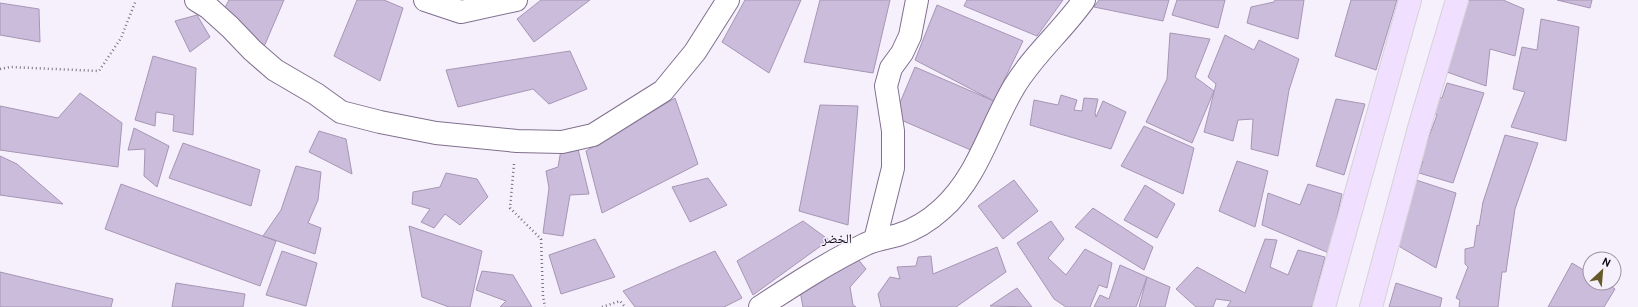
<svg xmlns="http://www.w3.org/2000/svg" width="1638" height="307" font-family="Cabin,'Noto Naskh Arabic',sans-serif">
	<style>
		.building { fill: #ccbcdc; stroke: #a696b5 }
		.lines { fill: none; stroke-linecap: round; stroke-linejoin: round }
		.minor-casing { stroke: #80708e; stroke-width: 24 }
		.major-casing { stroke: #d4d3d5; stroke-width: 24 }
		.path { stroke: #7a737f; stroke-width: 2.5; stroke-dasharray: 1 3; stroke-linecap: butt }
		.minor { stroke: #fff; stroke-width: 22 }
		.major { stroke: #f0dfff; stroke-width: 22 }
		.labels { text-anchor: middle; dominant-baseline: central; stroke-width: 3; stroke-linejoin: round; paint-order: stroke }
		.neighbourhood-label { font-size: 13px; fill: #100a15; stroke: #f6effc }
	</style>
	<rect width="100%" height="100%" fill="#f6effc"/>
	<!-- building -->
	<g class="building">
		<polygon points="229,0 284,0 263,49 221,15"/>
		<polygon points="357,0 384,0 403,8 380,81 334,56"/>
		<polygon points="541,0 590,0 534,42 517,19"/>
		<polygon points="745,0 801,0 769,73 722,42"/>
		<polygon points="820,0 890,0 873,73 804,62"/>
		<polygon points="967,0 1063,0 1037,36 964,6"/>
		<polygon points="1099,0 1169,0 1163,21 1094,7"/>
		<polygon points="1177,0 1225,0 1218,28 1172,15"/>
		<polygon points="1275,0 1304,0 1298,39 1247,23 1251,7 1274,2"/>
		<polygon points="1351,0 1397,0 1376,70 1335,56"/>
		<polygon points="1467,0 1503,0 1524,9 1515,56 1490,49 1486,86 1447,72"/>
		<polygon points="1557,0 1592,0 1590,8"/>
		<polygon points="0,3 39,9 40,42 0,35"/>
		<polygon points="937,5 1023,41 994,101 915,60"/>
		<polygon points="197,15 210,37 190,52 175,21"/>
		<polygon points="1541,19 1579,27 1566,141 1511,127 1525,92 1513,89 1522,47 1537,50"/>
		<polygon points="1170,33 1210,39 1195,77 1214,91 1192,143 1146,122 1167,79"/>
		<polygon points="1225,35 1254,50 1259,40 1299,59 1289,90 1278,156 1251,149 1253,119 1238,120 1233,141 1204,132 1216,84 1208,77"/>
		<polygon points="570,51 587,89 549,104 533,89 458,107 446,70"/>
		<polygon points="153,56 196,68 193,135 173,131 174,115 156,112 155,126 135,120"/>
		<polygon points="915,67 994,101 973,151 894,117"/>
		<polygon points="1447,83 1484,93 1453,183 1419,173 1423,161 1418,159 1426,144 1437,115 1432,112 1437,97 1442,98"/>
		<polygon points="80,93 122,123 118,167 0,150 0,106 58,118"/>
		<polygon points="1061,95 1077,100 1074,110 1082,111 1084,98 1098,99 1095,113 1096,117 1103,101 1126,112 1111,149 1030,125 1034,100 1058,105"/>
		<polygon points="675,98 698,164 602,213 586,151"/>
		<polygon points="1336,99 1365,104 1344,175 1316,166"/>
		<polygon points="820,105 858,106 848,225 799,211"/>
		<polygon points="1144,126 1194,148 1183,194 1121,166"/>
		<polygon points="134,128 169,146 157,187 144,176 145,149 128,150"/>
		<polygon points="319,131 346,139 352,174 309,152"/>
		<polygon points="1505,135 1538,143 1515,209 1506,272 1502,272 1498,307 1459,307 1460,300 1456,298 1468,267 1465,264 1465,249 1474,247 1477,225 1479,226 1483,202"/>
		<polygon points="183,143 260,170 251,206 169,178"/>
		<polygon points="577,145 589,194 570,195 563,236 543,233 549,188 546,171 558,167 561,150"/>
		<polygon points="0,156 17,164 63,204 0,195"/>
		<polygon points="1237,161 1268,171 1255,227 1219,211"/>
		<polygon points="296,166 321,172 318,200 308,223 321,228 315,254 263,236 281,210"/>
		<polygon points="446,173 477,179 488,197 460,225 445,214 434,228 421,222 430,209 412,204 413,192 440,187"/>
		<polygon points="708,178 727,205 690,222 672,187"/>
		<polygon points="1413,179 1456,193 1436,268 1397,245"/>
		<polygon points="1014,180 1038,211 1003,239 978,206"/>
		<polygon points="121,184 276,241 260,286 105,229"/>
		<polygon points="1308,184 1342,194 1329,253 1262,225 1268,193 1300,205"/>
		<polygon points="1145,185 1175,204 1157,238 1124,220"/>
		<polygon points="1093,208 1153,247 1144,270 1075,227"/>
		<polygon points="803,221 829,240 753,295 737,261"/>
		<polygon points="1051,221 1064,239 1048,258 1066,275 1085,249 1112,263 1107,288 1099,285 1090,307 1066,307 1054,299 1017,243"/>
		<polygon points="409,226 482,251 470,307 449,307 422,297"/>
		<polygon points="595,239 615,277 561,294 549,255"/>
		<polygon points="1265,239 1277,240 1270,267 1288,275 1298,250 1325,257 1312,307 1227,307 1231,301 1216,299 1213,307 1196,307 1176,289 1197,267 1245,293"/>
		<polygon points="997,247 1006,272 956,307 881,307 878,294 890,277 900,279 897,267 916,266 918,257 931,256 933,274"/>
		<polygon points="282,251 317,263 306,306 266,295"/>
		<polygon points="715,251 742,298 724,307 635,307 623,291"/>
		<polygon points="857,258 866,269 850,287 853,305 856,307 803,307 800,291"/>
		<polygon points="1572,263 1590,274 1590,283 1606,283 1615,289 1604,307 1548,307"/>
		<polygon points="1120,265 1147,277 1136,307 1094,307 1100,295 1109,299"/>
		<polygon points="482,271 513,275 532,307 500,307 506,301 476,290"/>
		<polygon points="0,272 113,299 111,307 0,307"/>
		<polygon points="1147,277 1170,287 1165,307 1139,307"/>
		<polygon points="176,283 245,294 243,307 172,307"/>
		<polygon points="1396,283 1442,298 1440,307 1389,307"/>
		<polygon points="1017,288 1032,307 990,306"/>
	</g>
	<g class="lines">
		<defs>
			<g id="minor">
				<polyline points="196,0 209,8 230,27 252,50 275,70 316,94 341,112 380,122 436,133 517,141 562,142 593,135 663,91 695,52 728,0"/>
				<polyline points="425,0 461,12 516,0"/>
				<polyline points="875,240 893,168 893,131 886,86 891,68 902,53 910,36 917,0"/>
				<path d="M760,307C795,284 829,262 866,244C877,239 887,238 898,235C914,230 930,220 942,209C978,177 990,127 1014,87C1033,55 1063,30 1084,0"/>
			</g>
			<g id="major">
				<polyline points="1324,307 1410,0"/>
				<polyline points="1371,307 1419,128 1457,0"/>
			</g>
		</defs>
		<!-- minor casing -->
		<use href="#minor" class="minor-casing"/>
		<!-- major casing -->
		<use href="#major" class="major-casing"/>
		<!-- path -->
		<g class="path">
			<polyline points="0,69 10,67 99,71 121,38 136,0"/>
			<polyline points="514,164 510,208 541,239 543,296 545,307"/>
			<polyline points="602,307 620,301 625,307"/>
		</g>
		<!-- minor -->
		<use href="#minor" class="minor"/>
		<!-- major -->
		<use href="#major" class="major"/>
	</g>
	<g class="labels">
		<!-- neighbourhood labels -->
		<g class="neighbourhood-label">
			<text x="837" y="238">الخضر</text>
		</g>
	</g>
	<!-- north arrow -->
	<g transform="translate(1602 271) rotate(26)"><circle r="19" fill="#f6effc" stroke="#9a93a0"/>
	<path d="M0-3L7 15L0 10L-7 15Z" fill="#655a27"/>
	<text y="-6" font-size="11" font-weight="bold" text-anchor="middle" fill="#100a15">N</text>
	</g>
</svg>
